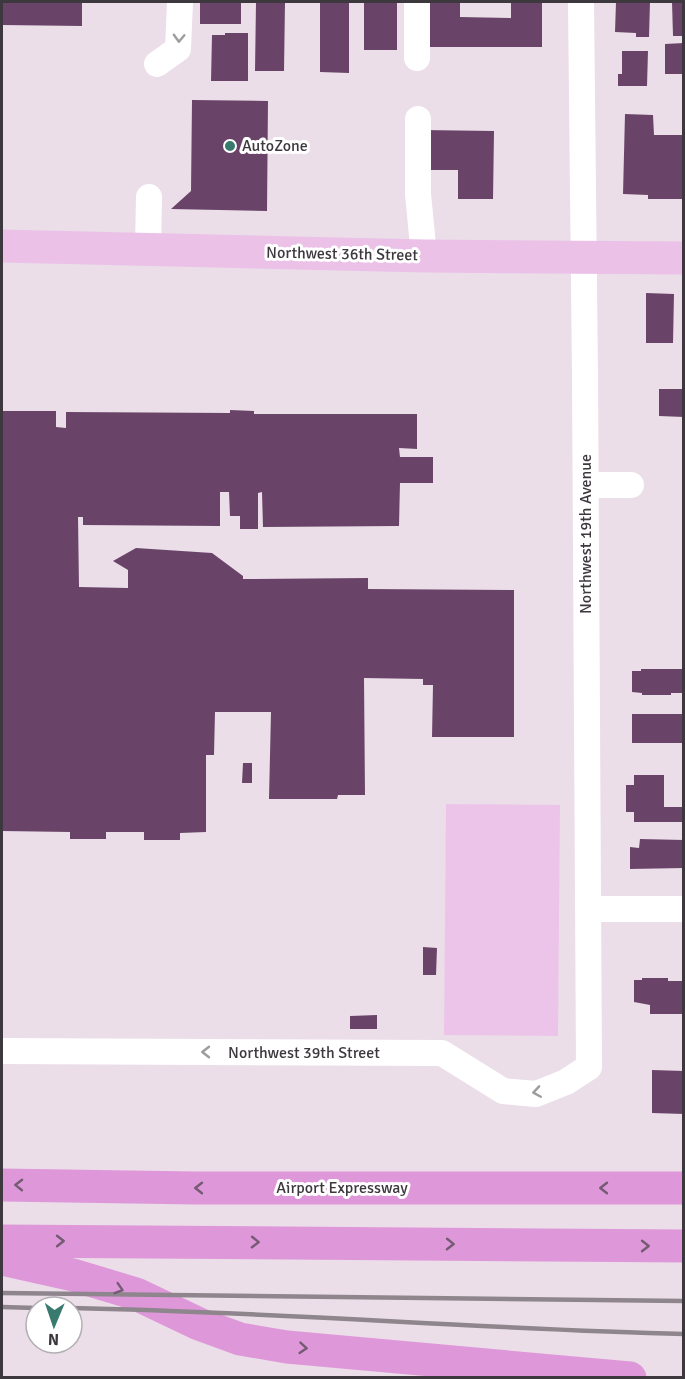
<svg xmlns="http://www.w3.org/2000/svg" width="685" height="1379" font-family="Signika,sans-serif">
	<style>
		.green { fill: #edc4e9 }
		.building { fill: #6a4468 }
		.lines { fill: none; stroke-linecap: round; stroke-linejoin: round }
		.minor { stroke: #fff; stroke-width: 26 }
		.major { stroke: #ebc1e8; stroke-width: 33 }
		.highway { stroke: #de98d9; stroke-width: 33 }
		.rail { stroke: #8e858d; stroke-width: 4.5 }
		.oneway { stroke: #9e9c9e }
		.oneway2 { stroke: #755a74 }
		.poi-dot { fill: #387b6e; stroke: #fff; stroke-width: 2 }
		.labels { text-anchor: middle; dominant-baseline: central; stroke-width: 6; stroke-linejoin: round; paint-order: stroke }
		.poi-label { font-size: 16px; fill: #3d383d; stroke: #fff; text-anchor: start }
		.street-label { font-size: 16px; fill: #3d383d; stroke: #fff }
	</style>
	<rect width="100%" height="100%" fill="#ebdee9"/>
	<!-- green -->
	<polygon class="green" points="446,804 560,805 558,1036 444,1035"/>
	<!-- building -->
	<g class="building">
		<polygon points="2,2 82,2 82,26 2,25"/>
		<rect x="200" y="2" width="41" height="22"/>
		<polygon points="256,2 285,2 284,71 255,71"/>
		<polygon points="320,2 349,2 349,73 320,72"/>
		<rect x="364" y="2" width="33" height="48"/>
		<polygon points="428,2 460,2 460,17 511,18 511,2 542,2 542,47 428,47"/>
		<polygon points="616,2 650,2 649,37 636,37 636,33 615,32"/>
		<polygon points="672,2 684,2 684,36 673,36"/>
		<polygon points="225,33 248,33 248,81 211,81 212,35 225,35"/>
		<polygon points="684,43 684,74 665,74 665,44"/>
		<polygon points="622,51 648,51 647,86 618,86 618,74 622,74"/>
		<polygon points="192,100 268,101 267,211 171,209 191,191"/>
		<polygon points="625,114 653,115 654,135 684,135 684,199 648,199 648,195 623,194"/>
		<polygon points="422,130 494,131 493,199 458,199 458,170 422,170"/>
		<polygon points="646,293 674,294 673,343 646,343"/>
		<polygon points="659,389 684,389 684,417 659,416"/>
		<polygon points="230,410 254,411 254,414 417,414 417,449 399,448 400,457 433,457 433,483 400,483 399,526 263,527 262,492 258,493 258,529 240,529 240,516 230,516 229,492 220,492 220,526 83,525 83,517 78,517 79,587 128,588 128,570 113,561 136,548 212,553 243,576 243,579 368,578 368,589 514,590 514,737 432,737 433,685 423,685 423,679 364,678 365,795 338,795 337,799 269,799 271,712 215,712 214,755 206,755 206,832 180,833 180,840 144,840 144,832 106,832 106,839 70,839 70,832 2,831 2,411 56,411 56,427 66,428 66,412 230,413"/>
		<polygon points="641,669 684,669 684,693 671,693 671,695 642,695 642,693 632,692 632,671 641,671"/>
		<rect x="632" y="714" width="52" height="29"/>
		<polygon points="243,763 252,763 252,783 242,783"/>
		<polygon points="634,775 664,775 664,807 683,807 683,822 634,822 634,812 626,812 626,785 634,785"/>
		<polygon points="640,839 684,840 684,868 630,869 630,847 639,848"/>
		<polygon points="423,947 437,948 436,975 423,975"/>
		<polygon points="642,978 668,978 668,981 684,981 683,1014 650,1014 650,1005 634,1002 634,980 642,980"/>
		<polygon points="377,1015 377,1029 350,1029 350,1016"/>
		<polygon points="652,1070 684,1071 684,1114 652,1113"/>
	</g>
	<g class="lines">
		<!-- minor -->
		<g class="minor">
			<polyline points="417,58 417,2"/>
			<polyline points="157,64 178,49 180,2"/>
			<polyline points="418,119 418,194 424,256"/>
			<polyline points="148,248 149,197"/>
			<polyline points="586,485 631,485"/>
			<polyline points="588,909 684,909"/>
			<polyline points="2,1051 442,1053 503,1091 536,1094 566,1082 589,1067 585,376 581,2"/>
		</g>
		<!-- major -->
		<polyline class="major" points="2,246 424,256 684,258"/>
		<!-- highway -->
		<g class="highway">
			<polyline points="2,1185 195,1188 684,1188"/>
			<polyline points="2,1241 684,1246"/>
			<polyline points="2,1259 73,1275 136,1294 199,1324 240,1339 287,1347 630,1378"/>
		</g>
		<!-- rail -->
		<g class="rail">
			<polyline points="2,1293 684,1301"/>
			<polyline points="2,1307 36,1308"/>
			<path d="M72,1308C276,1312 480,1329 684,1334"/>
		</g>
	</g>
	<!-- one-way arrows -->
	<defs><path id="oneway-chevron" d="M-2-3.5L2.5 0L-2 3.5" fill="none" stroke-width="1.6" stroke-linecap="round" stroke-linejoin="round" transform="scale(1.5)"/></defs>
	<g class="oneway">
		<use href="#oneway-chevron" transform="translate(179 38) rotate(92)"/>
		<use href="#oneway-chevron" transform="translate(206 1052) rotate(-180)"/>
		<use href="#oneway-chevron" transform="translate(537 1092) rotate(171)"/>
	</g>
	<g class="oneway2">
		<use href="#oneway-chevron" transform="translate(19 1185) rotate(-179)"/>
		<use href="#oneway-chevron" transform="translate(199 1188) rotate(-180)"/>
		<use href="#oneway-chevron" transform="translate(604 1188) rotate(-180)"/>
		<use href="#oneway-chevron" transform="translate(60 1241)"/>
		<use href="#oneway-chevron" transform="translate(255 1242) rotate(1)"/>
		<use href="#oneway-chevron" transform="translate(450 1244) rotate(1)"/>
		<use href="#oneway-chevron" transform="translate(645 1246)"/>
		<use href="#oneway-chevron" transform="translate(119 1289) rotate(17)"/>
		<use href="#oneway-chevron" transform="translate(303 1348) rotate(5)"/>
	</g>
	<!-- markers -->
	<circle class="poi-dot" cx="230" cy="146" r="6"/>
	<g class="labels">
		<!-- poi labels -->
		<g class="poi-label">
			<text x="242" y="146">AutoZone</text>
		</g>
		<!-- street labels -->
		<g class="street-label">
			<text transform="translate(342 254) rotate(1)">Northwest 36th Street</text>
			<text transform="translate(586 534) rotate(-90)">Northwest 19th Avenue</text>
			<text x="304" y="1053">Northwest 39th Street</text>
			<text x="342" y="1188">Airport Expressway</text>
		</g>
	</g>
	<!-- border -->
	<rect width="685" height="1379" fill="none" stroke="#3d383d" stroke-width="6"/>
	<!-- north arrow -->
	<g transform="translate(54 1325) rotate(182)"><circle r="28" fill="#ffffff" stroke="#b1afb1" stroke-width="1.5"/>
	<path d="M0-4.5L10 22L0 15L-10 22Z" fill="#387b6e"/>
	<text y="-9" font-size="16" font-weight="bold" text-anchor="middle" fill="#3d383d">N</text>
	</g>
</svg>
